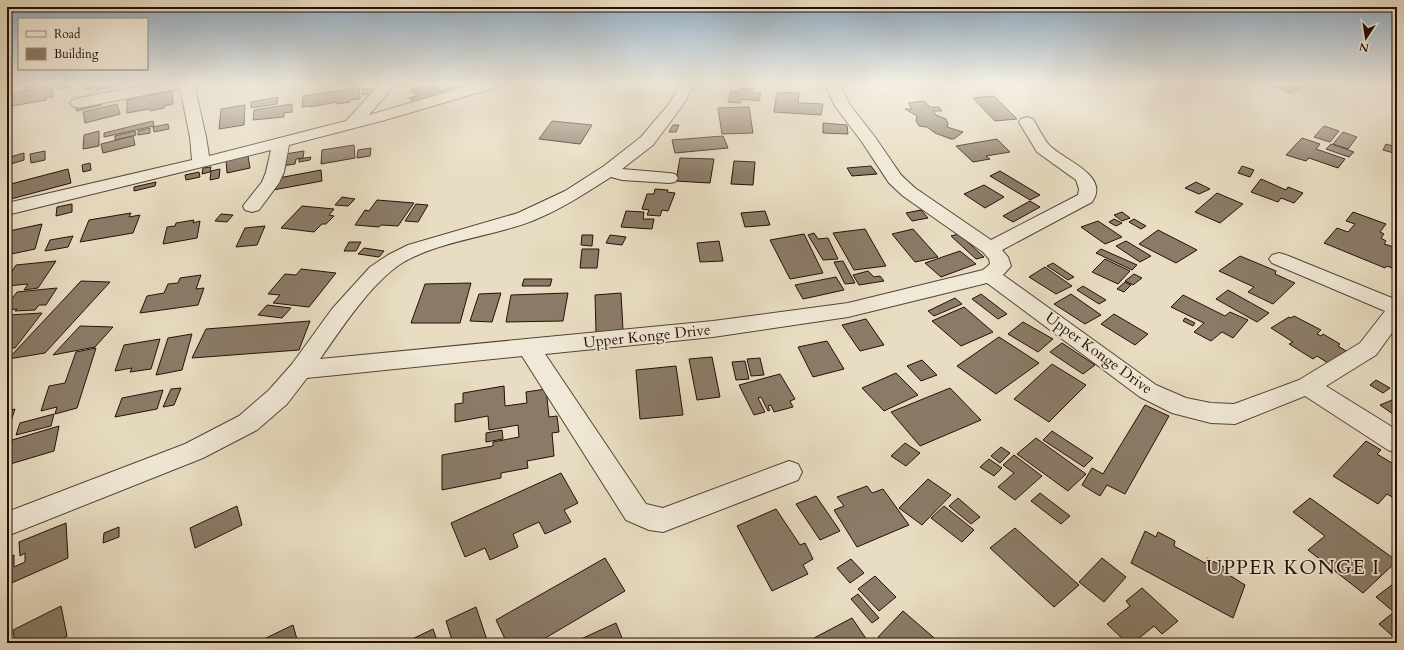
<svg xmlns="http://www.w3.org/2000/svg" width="1404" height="650" font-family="Cardo,serif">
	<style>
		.building { fill: #8a7b68; stroke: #241007 }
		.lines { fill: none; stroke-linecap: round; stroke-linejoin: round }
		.minor-casing { stroke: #554336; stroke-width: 2 }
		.minor { fill: #f0e9d7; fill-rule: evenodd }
		.labels { text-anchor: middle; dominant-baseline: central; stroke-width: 3.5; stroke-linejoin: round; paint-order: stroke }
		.street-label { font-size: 15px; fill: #241007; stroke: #f0e9d7 }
		.near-quarter-label { font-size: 20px; letter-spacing: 1px; fill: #241007; stroke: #f0e9d7 }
	</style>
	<rect width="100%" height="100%" fill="#e8ddc2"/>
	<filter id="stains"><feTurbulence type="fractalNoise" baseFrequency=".005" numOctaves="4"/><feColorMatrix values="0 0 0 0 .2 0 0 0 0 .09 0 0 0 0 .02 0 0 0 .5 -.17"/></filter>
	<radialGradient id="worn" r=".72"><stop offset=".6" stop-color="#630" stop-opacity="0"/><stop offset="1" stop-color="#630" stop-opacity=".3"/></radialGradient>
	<!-- building -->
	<g class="building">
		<polygon points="29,83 51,83 25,88 24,85"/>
		<polygon points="58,83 70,83 70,87 59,89"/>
		<polygon points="87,83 131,83 119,85 120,83 114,84 114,86 97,90 97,88 86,89"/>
		<polygon points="446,83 465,83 470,88 447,95 442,90 450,87"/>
		<polygon points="1259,83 1296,83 1304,86 1291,93 1269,84 1265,86"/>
		<polygon points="433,84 445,95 416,104 409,98 417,96 411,90"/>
		<polygon points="51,85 53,97 45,98 46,100 12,106 11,94"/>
		<polygon points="359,88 360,99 350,100 350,102 336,104 336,102 311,107 312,106 302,107 303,96"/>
		<polygon points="373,88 373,93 362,95 363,89"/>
		<polygon points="740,88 753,89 752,93 761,93 759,101 741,99 740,103 728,102 731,91 739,91"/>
		<polygon points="172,91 173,104 164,106 164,108 150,111 149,109 127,113 127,100"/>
		<polygon points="777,92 799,93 798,103 823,104 821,115 774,112"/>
		<polygon points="994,96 1017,119 995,121 973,98"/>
		<polygon points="278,97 277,104 251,108 251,102"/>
		<polygon points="100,100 102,105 77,111 75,106"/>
		<polygon points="924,101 930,107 939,107 942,111 933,111 936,115 946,119 948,124 947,127 963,132 954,139 951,139 935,133 927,127 919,126 916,121 917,116 905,109 912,109 908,103"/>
		<polygon points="117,104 120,114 85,123 83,112"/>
		<polygon points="292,104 292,112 284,113 284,117 253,120 254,110"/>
		<polygon points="245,105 244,125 219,129 221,109"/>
		<polygon points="749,107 753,133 722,134 718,108"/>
		<polygon points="153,121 154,126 104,137 104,133"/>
		<polygon points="552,121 592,125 580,144 539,139"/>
		<polygon points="823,123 847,125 848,134 823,133"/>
		<polygon points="168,124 169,129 154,132 153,127"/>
		<polygon points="673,125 679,125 676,132 669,132"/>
		<polygon points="1324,126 1339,131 1330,142 1314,137"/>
		<polygon points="150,128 150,133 138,135 138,131"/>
		<polygon points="99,131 99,146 83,149 84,135"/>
		<polygon points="135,131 136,135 115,140 115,136"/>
		<polygon points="1343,132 1357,137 1348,149 1333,144"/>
		<polygon points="133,136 135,145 103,153 101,144"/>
		<polygon points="723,136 728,148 675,153 672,140"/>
		<polygon points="1302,138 1320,144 1316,149 1345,159 1338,168 1309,158 1306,161 1286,155"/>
		<polygon points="997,139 1010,152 986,156 990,159 973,162 956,146"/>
		<polygon points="1331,144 1354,152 1349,157 1326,149"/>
		<polygon points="1386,144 1397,147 1397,154 1383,150"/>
		<polygon points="354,145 355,158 321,164 322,150"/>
		<polygon points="371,148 370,156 357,158 358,150"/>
		<polygon points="45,151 45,160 31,163 30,154"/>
		<polygon points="304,151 303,158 296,159 295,164 282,166 279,155"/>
		<polygon points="24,153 24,160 11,164 10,157"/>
		<polygon points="248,156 250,168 227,173 226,160"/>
		<polygon points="311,157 310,160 299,162 299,159"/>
		<polygon points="680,158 714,159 710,183 676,181"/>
		<polygon points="734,161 755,162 753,185 731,184"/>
		<polygon points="90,163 91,170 83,172 82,165"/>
		<polygon points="871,166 877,174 852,176 847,168"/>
		<polygon points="1242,166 1254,170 1250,177 1238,173"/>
		<polygon points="211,167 210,172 202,174 203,168"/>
		<polygon points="68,169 71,183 7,200 7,185"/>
		<polygon points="220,169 219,178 210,180 211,171"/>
		<polygon points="321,170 322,181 273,190 273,179"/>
		<polygon points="1000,171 1040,195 1030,200 990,176"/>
		<polygon points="199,172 200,177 186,180 185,175"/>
		<polygon points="1261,179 1286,190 1288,187 1303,193 1294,203 1281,198 1278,202 1251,192"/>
		<polygon points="156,182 155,186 134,191 134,187"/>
		<polygon points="1196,182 1210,189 1199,194 1185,188"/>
		<polygon points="984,185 1004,197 985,208 964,194"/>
		<polygon points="655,189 668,190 667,192 675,193 668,211 662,210 660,216 647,215 649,210 642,209 647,194 654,194"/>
		<polygon points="1217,193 1243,204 1220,223 1195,212"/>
		<polygon points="342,197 355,199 348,206 335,205"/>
		<polygon points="377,200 414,203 398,226 381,225 379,227 355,225 365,210 369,211"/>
		<polygon points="1030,201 1040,207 1013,222 1003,216"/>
		<polygon points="72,204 72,212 56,216 57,207"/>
		<polygon points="416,204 428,205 418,222 405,221"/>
		<polygon points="302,206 334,209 329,215 334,216 326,224 322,224 314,232 281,228"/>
		<polygon points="921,210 928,218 912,221 906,213"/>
		<polygon points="626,211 644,212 643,219 654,219 652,229 621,227"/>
		<polygon points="765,211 770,225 745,227 741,213"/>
		<polygon points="1122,212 1130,218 1122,221 1114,215"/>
		<polygon points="1353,212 1386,224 1380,232 1384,234 1381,238 1386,241 1384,244 1394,247 1393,250 1397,251 1397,270 1387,266 1385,268 1324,243 1337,228 1348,232 1355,224 1346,221"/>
		<polygon points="131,213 129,217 140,215 133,233 80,242 89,220"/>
		<polygon points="221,214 233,215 227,222 215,221"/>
		<polygon points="1114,219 1122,223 1116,226 1109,222"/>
		<polygon points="1134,219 1146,226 1141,229 1129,222"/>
		<polygon points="194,220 193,223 200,221 197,238 163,244 167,227 175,226 176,223"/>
		<polygon points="1098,221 1122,237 1105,244 1081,227"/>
		<polygon points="42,224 35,249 7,255 7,235 9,231"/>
		<polygon points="265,226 257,245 236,247 245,228"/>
		<polygon points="865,229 886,266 854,270 833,233"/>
		<polygon points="913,229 938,257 915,262 892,234"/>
		<polygon points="1158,230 1197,250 1176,263 1139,244"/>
		<polygon points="814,233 818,239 828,238 838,259 823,260 808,235"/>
		<polygon points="804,234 823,273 790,279 770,240"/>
		<polygon points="959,234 984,257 976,259 951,236"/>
		<polygon points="582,235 593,235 592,246 581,245"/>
		<polygon points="610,235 626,237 622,245 606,243"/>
		<polygon points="73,236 68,247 45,251 50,240"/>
		<polygon points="719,241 723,261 700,262 697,243"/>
		<polygon points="1126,241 1151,256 1140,262 1116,246"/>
		<polygon points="349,242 361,242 356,251 344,251"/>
		<polygon points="364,248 384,251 379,257 358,254"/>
		<polygon points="582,249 599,249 597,268 580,268"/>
		<polygon points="1101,249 1137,265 1132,270 1096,253"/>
		<polygon points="960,251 976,264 941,277 925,263"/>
		<polygon points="1240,256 1276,271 1275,274 1295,283 1273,304 1248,292 1254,287 1219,271"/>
		<polygon points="1105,259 1130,271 1118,284 1092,272"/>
		<polygon points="56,261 38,288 24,290 28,284 7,286 7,279 16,265"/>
		<polygon points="843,261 855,283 845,284 834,262"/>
		<polygon points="1053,263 1074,277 1068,280 1047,266"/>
		<polygon points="1045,267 1072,286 1056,294 1029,277"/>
		<polygon points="301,269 336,273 309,307 273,303 280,295 268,294 285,274 296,275"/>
		<polygon points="868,271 874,277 880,276 884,281 859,285 853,275"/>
		<polygon points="1134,274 1142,278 1133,285 1125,281"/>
		<polygon points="201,275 196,289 204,288 198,305 140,313 147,296 164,293 168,284 178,283 180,278"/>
		<polygon points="836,277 844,290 803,299 795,285"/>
		<polygon points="524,279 552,279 550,286 522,286"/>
		<polygon points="81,281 110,282 45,353 8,359"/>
		<polygon points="1125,282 1131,285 1124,292 1117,289"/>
		<polygon points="471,283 460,323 411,323 425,284"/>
		<polygon points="1083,286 1106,300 1099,304 1077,290"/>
		<polygon points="57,288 46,305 39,305 35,310 15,311 17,309 7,310 7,305 17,292"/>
		<polygon points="1228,290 1269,313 1257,322 1216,299"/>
		<polygon points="501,293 492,322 470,321 479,294"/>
		<polygon points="568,293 563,321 506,322 511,295"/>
		<polygon points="621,293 623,330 596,333 595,295"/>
		<polygon points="981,294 1007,314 998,319 972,299"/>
		<polygon points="1071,294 1101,315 1085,324 1054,304"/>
		<polygon points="1183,295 1225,316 1230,312 1248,320 1233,338 1222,332 1211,341 1194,332 1204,323 1171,307"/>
		<polygon points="955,298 962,304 934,316 928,311"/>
		<polygon points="267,305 291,308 282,318 258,315"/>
		<polygon points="964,307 993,332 961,346 932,321"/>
		<polygon points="42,313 15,348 7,348 7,318 9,315"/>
		<polygon points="1114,314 1148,334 1135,345 1101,324"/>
		<polygon points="1294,316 1321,330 1317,334 1321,336 1323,334 1340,344 1338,346 1346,351 1328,363 1317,356 1313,359 1289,344 1293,342 1271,328 1289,317 1291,318"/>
		<polygon points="1185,318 1195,323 1193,326 1183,321"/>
		<polygon points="866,319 884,345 860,351 842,325"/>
		<polygon points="310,321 299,350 192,358 206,329"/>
		<polygon points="1023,322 1053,339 1038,352 1008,334"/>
		<polygon points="80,326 113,327 95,347 53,355"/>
		<polygon points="192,334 182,370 156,375 168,338"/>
		<polygon points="999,337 1039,363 996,394 957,366"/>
		<polygon points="160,339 151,369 130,372 132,368 115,371 124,345"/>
		<polygon points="827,341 844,369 813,377 798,347"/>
		<polygon points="1062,343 1095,365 1083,374 1050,352"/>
		<polygon points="96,348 77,408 55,414 57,407 41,411 49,386 65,383 76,352"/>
		<polygon points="712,357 720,397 697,400 689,359"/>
		<polygon points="760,358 764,375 751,376 747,359"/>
		<polygon points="922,360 937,375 921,381 907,366"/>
		<polygon points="745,361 749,379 736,380 732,362"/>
		<polygon points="1052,364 1086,385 1049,422 1014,399"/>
		<polygon points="676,366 683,415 640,419 636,370"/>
		<polygon points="896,373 918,395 884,411 862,388"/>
		<polygon points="780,374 795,399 790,401 793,407 774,412 771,405 768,406 770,410 768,411 761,397 758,398 765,412 754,415 739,385"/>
		<polygon points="1376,380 1390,388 1383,393 1370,385"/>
		<polygon points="504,386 505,406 527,403 526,392 546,389 549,417 557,416 559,432 552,433 554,456 527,461 528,468 501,473 501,478 442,490 442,455 493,446 493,442 519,437 518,425 489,430 488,416 455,422 455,404 463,403 463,393"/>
		<polygon points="181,388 174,405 163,407 171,389"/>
		<polygon points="950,388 981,420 920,446 891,412"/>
		<polygon points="163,390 157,409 115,417 122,398"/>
		<polygon points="1397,398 1397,417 1380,405"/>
		<polygon points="1145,405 1169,416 1125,494 1107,485 1100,496 1082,485 1092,468 1103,474"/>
		<polygon points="15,409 10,424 7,425 7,411"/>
		<polygon points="54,414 51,426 16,435 20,423"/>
		<polygon points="59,426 54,451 7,465 12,440"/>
		<polygon points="502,430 503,439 486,442 486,433"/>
		<polygon points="1052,431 1093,458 1084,467 1043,440"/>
		<polygon points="1036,438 1086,474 1068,491 1017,454"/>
		<polygon points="1366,441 1381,450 1377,454 1397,466 1397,500 1387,494 1378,504 1333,476"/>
		<polygon points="905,443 920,453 906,466 891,456"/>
		<polygon points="1001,447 1010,453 1000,463 991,456"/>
		<polygon points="1014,455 1042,476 1015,500 998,487 1014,473 1003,465"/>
		<polygon points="989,459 1002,468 994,476 980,467"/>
		<polygon points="561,473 578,503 564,510 571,522 545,534 539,522 513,534 518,547 490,560 485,548 465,557 451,523"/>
		<polygon points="928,479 951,495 922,525 899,508"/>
		<polygon points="867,486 872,493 883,489 909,525 857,547 834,510 844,506 837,497"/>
		<polygon points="1040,493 1070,516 1061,524 1031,501"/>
		<polygon points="816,496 840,531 820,540 796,504"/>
		<polygon points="958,498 980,517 971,524 949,506"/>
		<polygon points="1310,498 1397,561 1363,593 1308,550 1325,536 1293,512"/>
		<polygon points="237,506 242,525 195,548 190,528"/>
		<polygon points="944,506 974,530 962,542 931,518"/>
		<polygon points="776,509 800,545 805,543 813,559 803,565 808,574 772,591 737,526"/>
		<polygon points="66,523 68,558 7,585 7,558 14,555 14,567 25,562 25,553 20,556 19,542"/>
		<polygon points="119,527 119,537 103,543 104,533"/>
		<polygon points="1015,528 1079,585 1054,607 990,548"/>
		<polygon points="1145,531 1156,537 1158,532 1175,541 1174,546 1205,563 1207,558 1228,569 1226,573 1245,585 1233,618 1131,563"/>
		<polygon points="605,558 625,591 537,643 507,643 496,620"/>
		<polygon points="1102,558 1126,577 1104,602 1079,582"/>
		<polygon points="851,559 864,573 850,583 837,568"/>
		<polygon points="875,576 896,597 879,611 858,589"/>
		<polygon points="1397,581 1397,640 1379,624 1394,612 1376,597"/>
		<polygon points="1142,588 1178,621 1162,634 1154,626 1133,643 1127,643 1107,624 1130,606 1126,601"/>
		<polygon points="858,594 879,618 872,623 851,599"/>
		<polygon points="61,606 67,636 54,643 15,643 13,630"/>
		<polygon points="476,607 488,643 453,643 446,621"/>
		<polygon points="903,611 940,643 885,643 878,637"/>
		<polygon points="852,618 869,643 817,643 814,638"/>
		<polygon points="616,623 624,643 572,643"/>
		<polygon points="293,625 298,643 265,643 264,639"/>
		<polygon points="433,629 438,643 404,643"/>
	</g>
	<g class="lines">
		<defs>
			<g id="minor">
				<polygon points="160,83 194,84 206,137 209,156 346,121 381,83 396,83 369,115 479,83 503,83 501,86 385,120 289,145 284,172 279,183 259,210 252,212 245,210 243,206 262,182 266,172 271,150 7,215 7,203 192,160 190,137 180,88 78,108 73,106 70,103 73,100 78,98"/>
				<path d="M681,83H696L680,109L653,145L622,169L669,173L675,174L678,178L675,182L669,183L622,180L611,177C586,193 560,210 532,221C491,237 439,241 402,263C371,283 341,329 320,359L713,321L848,303L983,270L990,264L989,259L983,252L903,196L889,183L862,142L835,106L824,83H839L850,105L875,137L901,175L915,188L991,240L1078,195L1079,189L1076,180L1037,152L1019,122L1021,119L1027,117L1033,119C1038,127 1043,138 1049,145C1063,160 1111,175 1092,202L1002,250L1008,257L1011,266L1003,275L1156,385L1186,398L1211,403L1234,404L1299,380L1360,343L1385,311L1272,263L1269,259L1272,255L1279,253L1286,255L1397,300V326L1376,355L1326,386L1397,430V453L1388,450L1305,396L1235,424L1211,423L1172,413L1140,397L987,283L848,317L713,337L545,354L646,504L663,508L789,461L798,464L802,472L798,480L663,532L649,530L626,520L522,356L307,378L287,404L257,430L203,458L7,536V512L185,444L239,416L269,390L292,364L332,309L370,267L388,255L408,245L518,213L565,191L604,166L641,137L669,104Z"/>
			</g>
		</defs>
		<!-- minor casing -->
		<use href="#minor" class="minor-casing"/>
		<!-- minor -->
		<use href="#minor" class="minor"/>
	</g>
	<!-- sky -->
	<linearGradient id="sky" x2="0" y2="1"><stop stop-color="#8da8bf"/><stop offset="0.48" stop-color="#f5f0e4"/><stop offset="1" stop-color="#f5f0e4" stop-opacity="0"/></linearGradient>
	<rect width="1404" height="174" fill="url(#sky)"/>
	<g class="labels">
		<!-- street labels -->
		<g class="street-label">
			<text transform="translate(647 336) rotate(-6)">Upper Konge Drive</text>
			<text transform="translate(1099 353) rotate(36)">Upper Konge Drive</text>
		</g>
		<!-- near-quarter labels -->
		<g class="near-quarter-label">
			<text x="1293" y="567">UPPER KONGE I</text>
		</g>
	</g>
	<!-- margin -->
	<rect width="1404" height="650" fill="none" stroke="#e8ddc2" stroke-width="24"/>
	<rect x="8" y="8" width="1388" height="634" fill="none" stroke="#241007" stroke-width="2"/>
	<rect x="12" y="12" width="1380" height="626" fill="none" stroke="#241007"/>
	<!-- legend -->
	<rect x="18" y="18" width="130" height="52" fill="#f0e9d7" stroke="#9e9284"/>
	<rect x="26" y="31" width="20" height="6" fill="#f0e9d7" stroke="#9e9284"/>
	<text x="54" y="38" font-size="12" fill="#241007">Road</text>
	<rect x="26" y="48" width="20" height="12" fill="#8a7b68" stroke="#9e9284"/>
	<text x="54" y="58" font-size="12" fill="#241007">Building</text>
	<!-- north arrow -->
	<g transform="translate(1366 38) rotate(192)" stroke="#f0e9d7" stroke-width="3" paint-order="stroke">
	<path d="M0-3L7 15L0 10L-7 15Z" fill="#241007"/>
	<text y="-6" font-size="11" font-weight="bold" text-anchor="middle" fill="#241007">N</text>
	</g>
	<rect width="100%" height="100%" filter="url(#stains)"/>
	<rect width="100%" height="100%" fill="url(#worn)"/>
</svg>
